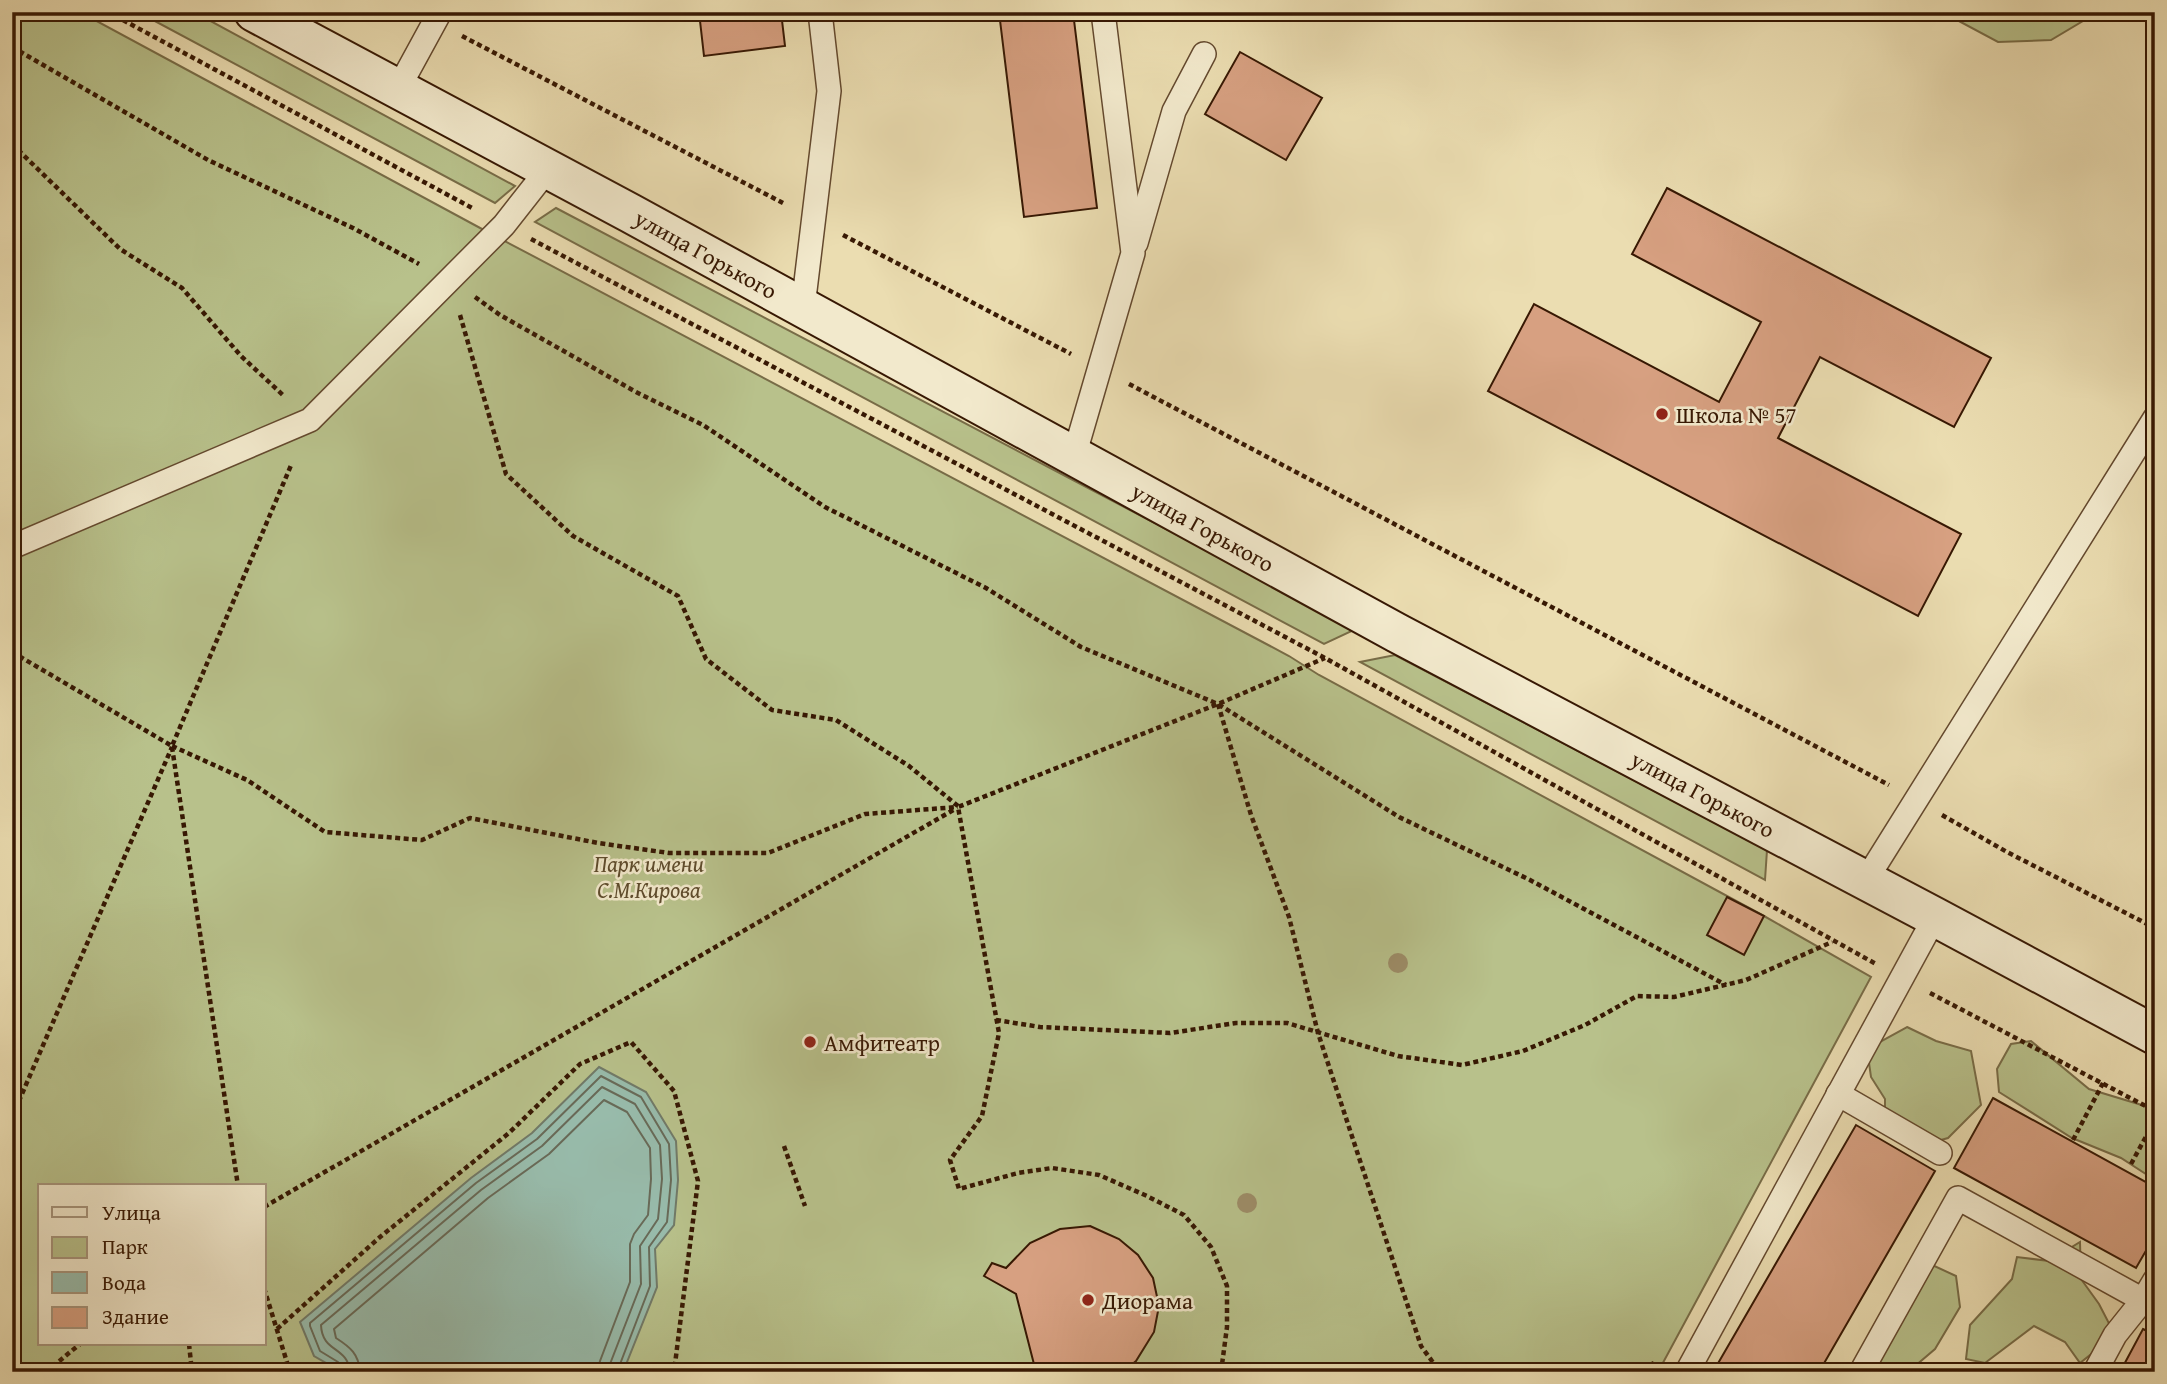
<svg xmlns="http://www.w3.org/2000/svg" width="2167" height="1384" font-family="'Gentium Book Plus',serif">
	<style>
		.green { fill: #b8c18b; stroke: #786c47; stroke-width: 2; fill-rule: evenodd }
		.water { fill: #98bcac; stroke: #717a68; stroke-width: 2 }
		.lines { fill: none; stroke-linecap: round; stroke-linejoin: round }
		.shore { stroke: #686a58; stroke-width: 2 }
		.building { fill: #d7a081; stroke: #371803; stroke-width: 2 }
		.lane-casing { stroke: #64492e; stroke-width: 26 }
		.secondary-casing { stroke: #371803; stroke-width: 42 }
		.path { stroke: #371803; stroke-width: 4.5; stroke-dasharray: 5 3.5; stroke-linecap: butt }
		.lane { stroke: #f2e9cc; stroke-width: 23 }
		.secondary { stroke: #f2e9cc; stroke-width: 38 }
		.tree { fill: #9d8d68 }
		.poi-dot { fill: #8f2418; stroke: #f2e9cc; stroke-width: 2.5 }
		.labels { text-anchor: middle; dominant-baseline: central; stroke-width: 5; stroke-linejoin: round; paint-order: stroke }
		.street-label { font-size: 23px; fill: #371803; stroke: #f2e9cc }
		.poi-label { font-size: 23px; fill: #371803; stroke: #f2e9cc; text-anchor: start }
		.park-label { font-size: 23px; font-style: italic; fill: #5e4b2c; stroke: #f2e9cc }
	</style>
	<rect width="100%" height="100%" fill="#ebddb1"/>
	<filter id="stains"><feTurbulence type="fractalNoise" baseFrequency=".00286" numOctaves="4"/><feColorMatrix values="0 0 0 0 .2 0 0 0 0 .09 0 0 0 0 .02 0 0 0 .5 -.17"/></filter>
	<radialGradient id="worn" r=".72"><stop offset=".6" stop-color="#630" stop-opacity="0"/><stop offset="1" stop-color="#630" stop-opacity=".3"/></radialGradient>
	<!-- green -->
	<g class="green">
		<path d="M12,12H80L482,229L1289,656L1319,675L1764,916L1871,977L1658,1372H12ZM40,1186H264V1344H40Z"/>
		<polygon points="138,12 194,12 515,186 495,203"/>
		<polygon points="1942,12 2098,12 2051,40 1998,42"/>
		<polygon points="556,208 1356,629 1324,644 535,222"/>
		<polygon points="1395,655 1767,850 1765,880 1360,662"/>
		<polygon points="1907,1027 1936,1041 1971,1051 1981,1105 1948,1138 1909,1149 1885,1126 1885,1099 1871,1077 1867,1049"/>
		<polygon points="2031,1041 2089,1089 2145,1106 2155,1116 2155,1180 2121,1158 2072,1138 1999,1092 1997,1069 2011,1044"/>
		<polygon points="2080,1242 2081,1279 2099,1304 2115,1335 2080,1363 2065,1342 2034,1326 1985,1363 1966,1359 1970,1325 2012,1279 2017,1257 2049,1261"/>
		<polygon points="1930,1264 1956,1276 1960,1307 1935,1349 1908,1372 1858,1372"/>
	</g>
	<!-- water -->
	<polygon class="water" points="599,1067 646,1092 676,1141 678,1180 674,1225 655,1249 657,1287 623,1372 335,1372 333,1367 314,1356 300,1322 471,1178 532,1133"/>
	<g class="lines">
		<!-- shore -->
		<g class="shore">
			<polyline points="341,1372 338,1362 320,1351 310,1326 310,1323 476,1183 537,1139 601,1076 641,1097 669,1144 671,1180 667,1222 649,1247 650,1286 617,1372"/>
			<path d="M350,1372C348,1346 322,1353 321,1325L481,1190L542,1146L602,1087L635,1104L660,1145L662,1179L658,1219L640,1246L641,1284L610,1364L609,1372"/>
			<path d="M360,1372C359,1354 350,1347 336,1338L334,1329L488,1198L549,1154L604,1100L627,1112L650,1148L651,1179L648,1215L634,1234L630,1244V1282L600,1361L598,1372"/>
		</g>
	</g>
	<!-- building -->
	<g class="building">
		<polygon points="699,12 781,12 785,46 704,56"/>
		<polygon points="999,12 1073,12 1097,208 1024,217"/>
		<polygon points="1240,52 1322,98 1286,160 1205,114"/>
		<polygon points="1667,188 1991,358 1954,427 1820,357 1778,438 1961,534 1918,616 1488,391 1534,304 1719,402 1761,322 1632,254"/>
		<polygon points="1727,897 1764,916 1744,955 1707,935"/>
		<polygon points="1993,1098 2155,1187 2155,1235 2136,1268 1954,1168"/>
		<polygon points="1856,1125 1935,1171 1819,1372 1713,1372"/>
		<polygon points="1090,1226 1119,1239 1138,1255 1153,1278 1159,1306 1154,1332 1136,1361 1123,1372 1036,1372 1016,1294 984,1276 992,1263 1006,1268 1030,1243 1060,1229"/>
		<polygon points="2143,1329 2155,1335 2155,1372 2120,1372"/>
	</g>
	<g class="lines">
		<defs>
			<g id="lane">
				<polyline points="398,89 440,12"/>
				<polyline points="1136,243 1174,111 1204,54"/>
				<polyline points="803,307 829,91 820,12"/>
				<polyline points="1074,456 1133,253 1103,12"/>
				<polyline points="12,547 310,420 504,225 548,169"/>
				<polyline points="1866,880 2155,418"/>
				<polyline points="1838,1094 1940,1153"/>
				<polyline points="2155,1280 2143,1300 2155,1307"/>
				<polyline points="1687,1372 1935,917"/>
				<polyline points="1861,1372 1958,1198 2143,1300 2115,1335 2095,1372"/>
			</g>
			<polyline id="secondary" points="254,12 630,213 1397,633 1935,917 2155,1035"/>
		</defs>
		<!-- lane casing -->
		<use href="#lane" class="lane-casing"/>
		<!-- secondary casing -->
		<use href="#secondary" class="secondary-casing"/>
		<!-- path -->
		<g class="path">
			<polyline points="108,12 474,209"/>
			<polyline points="462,36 783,203"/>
			<polyline points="12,47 208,160 353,228 419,264"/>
			<polyline points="12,144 120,249 182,288 241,356 284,396"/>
			<polyline points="843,235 1071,354"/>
			<polyline points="531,239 1325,658 1876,964"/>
			<polyline points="475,297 500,315 636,392 703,425 825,507 986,588 1081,647 1218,704 1399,817 1530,880 1726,985"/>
			<polyline points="460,315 506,474 573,536 678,596 706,659 772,710 836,720 909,766 958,806"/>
			<polyline points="1129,384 1889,785"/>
			<polyline points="12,652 172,746 292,463"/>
			<polyline points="1218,704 1251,815 1289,917 1318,1033 1421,1346 1440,1372"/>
			<polyline points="172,746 247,780 325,832 422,840 470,818 598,843 669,853 768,853 865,814 958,807"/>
			<polyline points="172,747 238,1186"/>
			<polyline points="1942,815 2007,852 2155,928"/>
			<polyline points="1930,993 2155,1111"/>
			<polyline points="996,1020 1040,1027 1170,1033 1236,1023 1287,1023 1398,1056 1462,1065 1523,1051 1585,1025 1637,996 1674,997 1746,980 1832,942"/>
			<polyline points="12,1117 172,747"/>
			<polyline points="2073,1140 2103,1083"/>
			<polyline points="784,1146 805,1206"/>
			<polyline points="2131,1164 2155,1120"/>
			<polyline points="264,1207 955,809"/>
			<polyline points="264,1288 290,1372"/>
			<polyline points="277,1329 380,1237 509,1133 580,1064 631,1042 674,1091 698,1181 674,1372"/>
			<polyline points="189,1344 192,1372"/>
			<polyline points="46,1372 80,1344"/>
			<polyline points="1221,1372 1227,1327 1227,1286 1211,1247 1184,1215 1147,1196 1099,1175 1052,1168 1018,1173 959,1189 950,1160 982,1116 999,1033 958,807 1218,704 1325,658"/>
			<polyline points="1649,1372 1654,1362"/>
		</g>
		<!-- lane -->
		<use href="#lane" class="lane"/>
		<!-- secondary -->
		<use href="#secondary" class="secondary"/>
	</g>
	<!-- trees -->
	<g class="tree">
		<circle cx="1398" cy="963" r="10"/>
		<circle cx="1247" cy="1203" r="10"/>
	</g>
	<!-- markers -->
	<g class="poi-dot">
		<circle cx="1662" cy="414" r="7"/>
		<circle cx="810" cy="1042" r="7"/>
		<circle cx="1088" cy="1300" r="7"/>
	</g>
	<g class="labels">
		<!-- street labels -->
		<g class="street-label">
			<text transform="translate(706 254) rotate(29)">улица Горького</text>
			<text transform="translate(1203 527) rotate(29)">улица Горького</text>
			<text transform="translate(1703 794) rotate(28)">улица Горького</text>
		</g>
		<!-- poi labels -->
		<g class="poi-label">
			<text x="1676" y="414">Школа № 57</text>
			<text x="824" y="1042">Амфитеатр</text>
			<text x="1102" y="1300">Диорама</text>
		</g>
		<!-- park labels -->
		<g class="park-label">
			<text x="649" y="863">Парк имени<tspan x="649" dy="26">С.М.Кирова</tspan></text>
		</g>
	</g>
	<!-- margin -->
	<rect width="2167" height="1384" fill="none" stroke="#ebddb1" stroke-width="42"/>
	<rect x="14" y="14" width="2139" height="1356" fill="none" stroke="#371803" stroke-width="3.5"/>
	<rect x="21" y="21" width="2125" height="1342" fill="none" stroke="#371803" stroke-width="2"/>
	<!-- legend -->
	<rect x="38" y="1184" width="228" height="161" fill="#f2e9cc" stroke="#a7957c" stroke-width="2"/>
	<rect x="52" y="1207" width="35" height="10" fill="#f2e9cc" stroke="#a7957c" stroke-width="2"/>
	<text x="102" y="1220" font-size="21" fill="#371803">Улица</text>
	<rect x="52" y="1237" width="35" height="21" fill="#b8c18b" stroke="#a7957c" stroke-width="2"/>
	<text x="102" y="1254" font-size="21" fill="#371803">Парк</text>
	<rect x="52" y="1272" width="35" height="21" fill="#98bcac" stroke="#a7957c" stroke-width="2"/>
	<text x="102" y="1290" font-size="21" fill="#371803">Вода</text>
	<rect x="52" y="1307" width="35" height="21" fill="#d7a081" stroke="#a7957c" stroke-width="2"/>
	<text x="102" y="1324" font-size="21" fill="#371803">Здание</text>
	<rect width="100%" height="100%" filter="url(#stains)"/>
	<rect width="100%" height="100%" fill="url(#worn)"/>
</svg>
